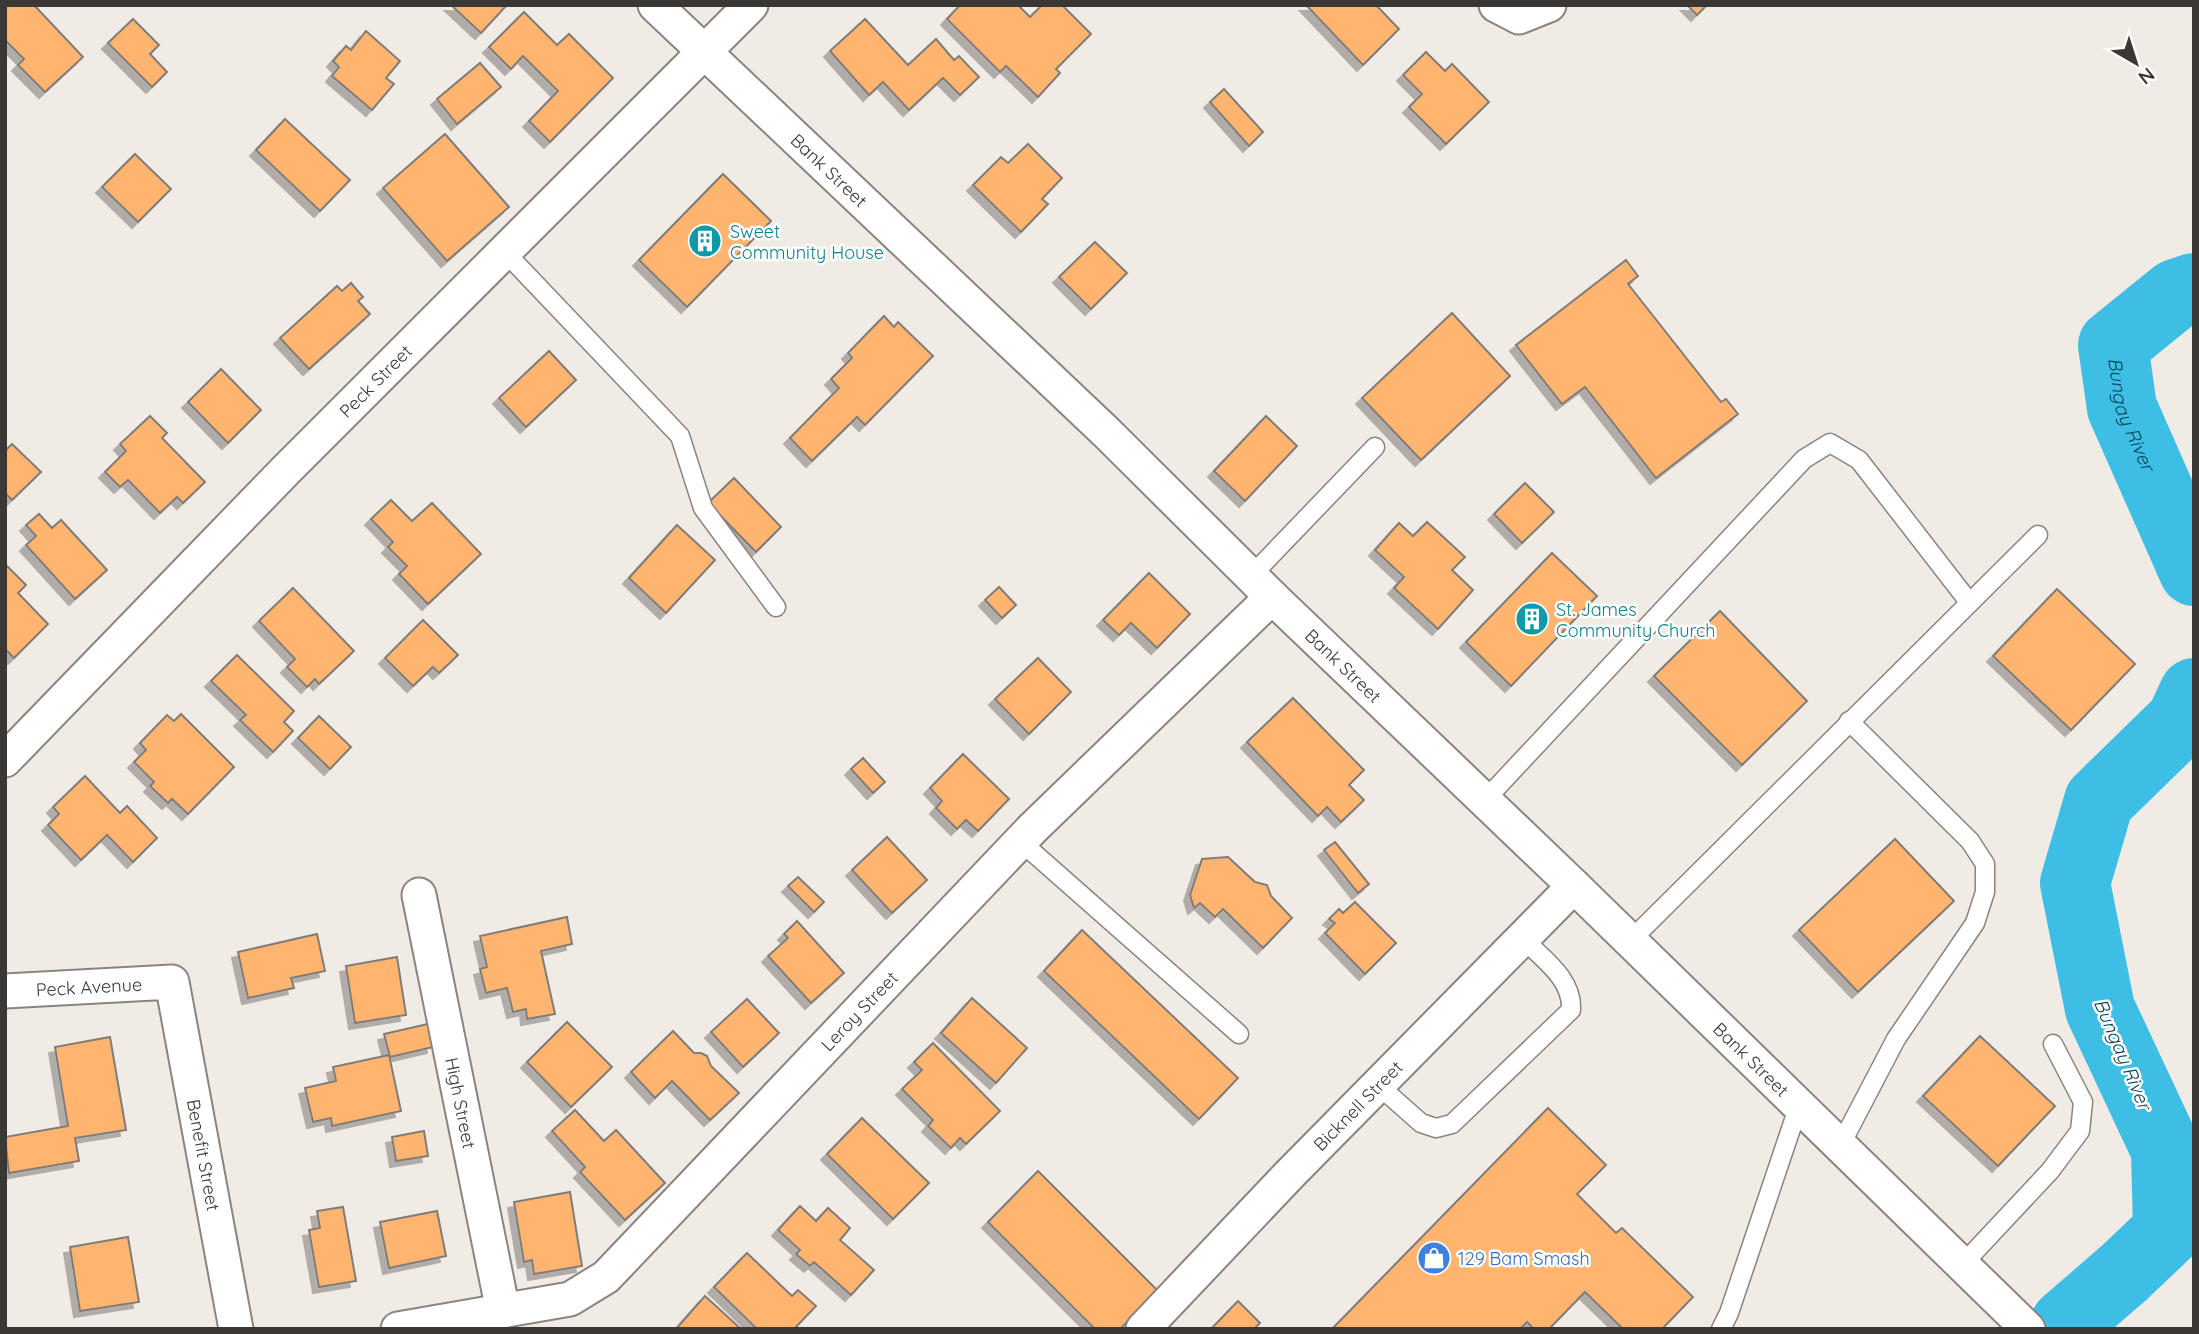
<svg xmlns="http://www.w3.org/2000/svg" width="2199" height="1334" font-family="Quicksand,sans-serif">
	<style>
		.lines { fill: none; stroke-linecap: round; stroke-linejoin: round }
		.river { stroke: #3dbee5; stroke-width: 70 }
		.building { fill: #ffb56f; stroke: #827c77; stroke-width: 2; filter: url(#shadow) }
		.lane-casing { stroke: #8a847f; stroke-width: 21 }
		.street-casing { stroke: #8a847f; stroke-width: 37 }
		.lane { stroke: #fff; stroke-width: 18 }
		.street { stroke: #fff; stroke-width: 33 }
		.labels { text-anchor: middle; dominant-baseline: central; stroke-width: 5; stroke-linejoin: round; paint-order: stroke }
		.street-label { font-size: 18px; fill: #3a3735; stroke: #fff }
		.culture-label { font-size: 18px; fill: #0d838f; stroke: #fff; text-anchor: start }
		.shop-label { font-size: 18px; fill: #366cbe; stroke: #fff; text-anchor: start }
		.water-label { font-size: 19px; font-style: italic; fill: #0d4455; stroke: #fff }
	</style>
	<defs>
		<filter id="shadow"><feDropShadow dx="-6" dy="6" stdDeviation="0" flood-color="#0004"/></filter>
	</defs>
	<rect width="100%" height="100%" fill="#f1ebe5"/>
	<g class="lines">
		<!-- river -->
		<g class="river">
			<path id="s1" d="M2194,288L2176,294L2113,345L2122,408L2194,571"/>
			<polyline points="2065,1324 2125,1272 2168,1231 2166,1150 2100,1009 2075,883 2099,801 2181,721 2194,693"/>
		</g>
	</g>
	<!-- building -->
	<g class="building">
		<polygon points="5,5 34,5 83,57 45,92 18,65 24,59 5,40"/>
		<polygon points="451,5 507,5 481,33"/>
		<polygon points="960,5 1018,5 1030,17 1042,5 1062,5 1091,34 1056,69 1060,73 1038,97 1006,66 1000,72 947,19"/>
		<polygon points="1306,5 1376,5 1399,29 1363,65"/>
		<polygon points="1687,5 1707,5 1697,15"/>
		<polygon points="524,12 557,45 569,34 613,78 550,142 529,121 558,91 523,56 511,69 489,47"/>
		<polygon points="133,19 159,45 150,54 167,72 152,87 108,43"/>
		<polygon points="865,19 908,65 936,39 954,60 959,56 979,77 960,95 943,78 909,110 883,82 869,95 830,51"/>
		<polygon points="366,31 400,61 386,78 394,84 372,110 332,76 339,67 333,61 346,46 351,50"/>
		<polygon points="1426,52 1445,71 1452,64 1489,102 1446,144 1409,107 1422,94 1403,75"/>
		<polygon points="480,63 501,87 457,124 437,99"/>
		<polygon points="1224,89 1263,132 1249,146 1210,102"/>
		<polygon points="285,119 350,180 320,211 256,150"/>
		<polygon points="445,134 509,207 447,261 383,188"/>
		<polygon points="1028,144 1062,178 1042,199 1048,204 1021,232 973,185 1001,157 1008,163"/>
		<polygon points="135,154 171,189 138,222 102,187"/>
		<polygon points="723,174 771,221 687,307 639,260"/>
		<polygon points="1095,242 1127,273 1091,309 1059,277"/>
		<polygon points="1626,260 1638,276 1628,284 1721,402 1726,399 1738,414 1656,478 1585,387 1562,404 1516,345"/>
		<polygon points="351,283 363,297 358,301 370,314 309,369 280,338 337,286 342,291"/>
		<polygon points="1452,313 1510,376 1421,460 1362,398"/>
		<polygon points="884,316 894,327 898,322 933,356 865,425 857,417 812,461 790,438 839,388 831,379 852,358 848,353"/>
		<polygon points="549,351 576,380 526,427 499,398"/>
		<polygon points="221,369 261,410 228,443 188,402"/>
		<polygon points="150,416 167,433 162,438 205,482 183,503 177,497 160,513 128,480 120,487 105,472 126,451 120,444"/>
		<polygon points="1266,416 1297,446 1245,501 1214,471"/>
		<polygon points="12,444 41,472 12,500 5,493 5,451"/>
		<polygon points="734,478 781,527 756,552 708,503"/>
		<polygon points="1525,483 1554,512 1522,543 1494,514"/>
		<polygon points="391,500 412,521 432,503 481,554 428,604 399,574 407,566 388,547 393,542 371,519"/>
		<polygon points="39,514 52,528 61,520 107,570 75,599 26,545 36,536 26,525"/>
		<polygon points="1427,522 1465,557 1452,570 1473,590 1438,629 1394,588 1404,577 1375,550 1399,523 1413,536"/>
		<polygon points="677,525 715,560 666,613 629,578"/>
		<polygon points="1552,553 1597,596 1511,686 1466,642"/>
		<polygon points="5,564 26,585 18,593 48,624 14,658 5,649"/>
		<polygon points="1149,573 1190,614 1157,648 1131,623 1119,635 1103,620"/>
		<polygon points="999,587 1016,605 1002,618 985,600"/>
		<polygon points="293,588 354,651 319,684 315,679 307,687 287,667 295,659 259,621"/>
		<polygon points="2057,589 2135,664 2071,730 1993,656"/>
		<polygon points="1720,611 1807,701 1742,765 1654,676"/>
		<polygon points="423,620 458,655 439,673 433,667 413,686 385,658"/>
		<polygon points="237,655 294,711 284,722 293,731 273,752 240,720 246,715 211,681"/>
		<polygon points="1038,658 1071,692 1029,734 995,699"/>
		<polygon points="1293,698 1364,770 1349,785 1364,800 1341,822 1327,807 1318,816 1247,742"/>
		<polygon points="181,714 234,767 188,814 172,799 168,803 150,786 154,782 134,762 146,750 140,743 167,715 174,721"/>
		<polygon points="319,716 351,747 330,769 298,738"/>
		<polygon points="963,754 1009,799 978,831 966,820 957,829 936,808 942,801 930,788"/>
		<polygon points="863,758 885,782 873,793 851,769"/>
		<polygon points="85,776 120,813 127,806 157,838 133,862 107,835 81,860 48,825 59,814 53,807"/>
		<polygon points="887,837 927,880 892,913 852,870"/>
		<polygon points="1895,839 1954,901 1858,992 1799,930"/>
		<polygon points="1335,842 1369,884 1358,893 1324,850"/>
		<polygon points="1228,857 1255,882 1267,885 1271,896 1292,918 1263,948 1223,909 1215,917 1200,903 1194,908 1190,895 1202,859"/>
		<polygon points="798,877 824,902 814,912 788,886"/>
		<polygon points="1355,902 1396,943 1365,974 1325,933 1335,923 1329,919 1339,909 1343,913"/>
		<polygon points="567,917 572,944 541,951 555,1014 527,1019 526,1009 513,1012 507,988 486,993 480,969 487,967 480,936"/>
		<polygon points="797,921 844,973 811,1003 768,956 788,938 784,934"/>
		<polygon points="1082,930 1238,1078 1199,1119 1044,971"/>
		<polygon points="317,934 325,971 291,978 294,988 248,998 238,952"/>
		<polygon points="397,957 406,1015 355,1023 346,966"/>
		<polygon points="972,998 1027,1048 996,1083 941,1033"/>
		<polygon points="747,999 779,1033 743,1067 711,1032"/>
		<polygon points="567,1022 612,1067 571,1107 527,1062"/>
		<polygon points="428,1024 433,1047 390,1057 384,1034"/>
		<polygon points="673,1031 694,1053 701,1053 707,1056 711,1066 739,1093 710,1120 672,1081 655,1098 631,1072"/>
		<polygon points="1980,1036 2055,1106 1998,1166 1923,1096"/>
		<polygon points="110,1037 126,1130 75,1138 79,1161 9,1173 5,1137 68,1126 55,1047"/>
		<polygon points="933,1043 1000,1111 966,1144 960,1138 951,1148 928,1126 933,1120 902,1089 922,1070 914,1062"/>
		<polygon points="389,1055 401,1111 332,1126 331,1118 313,1122 305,1088 336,1081 333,1067"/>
		<polygon points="1548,1108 1606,1165 1577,1194 1616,1233 1622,1228 1693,1297 1662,1329 1623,1329 1585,1292 1549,1329 1534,1329 1527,1322 1520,1329 1332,1329"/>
		<polygon points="575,1110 604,1141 616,1130 665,1183 625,1220 580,1172 585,1167 552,1131"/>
		<polygon points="862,1118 929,1183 893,1219 827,1154"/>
		<polygon points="424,1131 428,1156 396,1161 392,1137"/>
		<polygon points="1038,1171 1158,1291 1120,1329 1095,1329 988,1222"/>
		<polygon points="570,1192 582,1266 534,1274 532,1260 524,1262 514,1202"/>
		<polygon points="800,1206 816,1221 828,1208 850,1228 840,1240 874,1270 851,1295 814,1262 810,1266 796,1254 800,1250 778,1230"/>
		<polygon points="343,1207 356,1281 319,1287 309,1230 320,1228 317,1211"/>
		<polygon points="437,1211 446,1256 389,1268 380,1222"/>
		<polygon points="128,1237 139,1302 80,1311 70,1247"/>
		<polygon points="747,1253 792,1296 798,1290 816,1306 794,1329 757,1329 714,1287"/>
		<polygon points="705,1296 741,1329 676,1329"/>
		<polygon points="1238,1301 1260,1323 1254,1329 1211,1329"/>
	</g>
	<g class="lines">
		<defs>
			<g id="lane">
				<polyline points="504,251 680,436 703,508 776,607"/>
				<polyline points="1251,576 1375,447"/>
				<polyline points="1485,800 1804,459 1830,443 1859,460 1969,602"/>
				<polyline points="1020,841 1239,1034"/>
				<polyline points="1630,941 2038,535"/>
				<path d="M1378,1085L1421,1123L1436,1128L1452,1124L1571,1010C1573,979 1543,959 1522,938"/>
				<polyline points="1840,1146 1896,1039 1975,923 1985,892 1985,864 1970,841 1849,721"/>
				<polyline points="1962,1265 2050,1171 2080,1131 2083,1102 2053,1044"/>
				<polyline points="1721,1329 1729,1313 1799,1105"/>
			</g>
			<g id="street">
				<path id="s2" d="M655,5L1106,432L1272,597L1574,886L2028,1329"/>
				<polyline points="1496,5 1519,17 1549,5"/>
				<path id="s3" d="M5,760L286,470L751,5"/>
				<path id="s4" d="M419,895L503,1311"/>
				<path id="s5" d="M5,991L172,982L236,1329"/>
				<path id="s6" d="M398,1329L570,1299L606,1277L1033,828L1272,597"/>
				<path id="s7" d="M1143,1329L1290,1174L1574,886"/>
			</g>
		</defs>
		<!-- lane casing -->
		<use href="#lane" class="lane-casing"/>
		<!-- street casing -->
		<use href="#street" class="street-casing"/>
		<!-- lane -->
		<use href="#lane" class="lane"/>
		<!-- street -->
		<use href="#street" class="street"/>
	</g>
	<!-- icons -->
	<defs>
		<symbol id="building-disc" viewBox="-11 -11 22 22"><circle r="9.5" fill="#0f9aa8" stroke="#fff"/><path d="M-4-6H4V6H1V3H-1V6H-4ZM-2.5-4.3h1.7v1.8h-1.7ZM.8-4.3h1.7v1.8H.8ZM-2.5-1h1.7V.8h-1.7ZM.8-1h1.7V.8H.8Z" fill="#fff"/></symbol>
		<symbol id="shop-disc" viewBox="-11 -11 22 22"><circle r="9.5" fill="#3f7fe0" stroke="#fff"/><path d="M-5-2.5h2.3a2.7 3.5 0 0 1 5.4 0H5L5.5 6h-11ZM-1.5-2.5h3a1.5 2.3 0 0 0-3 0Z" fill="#fff"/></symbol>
	</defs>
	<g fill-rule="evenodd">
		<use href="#building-disc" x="686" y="222" width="38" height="38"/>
		<use href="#building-disc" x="1513" y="600" width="38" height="38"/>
		<use href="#shop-disc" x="1415" y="1239" width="38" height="38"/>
	</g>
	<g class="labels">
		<!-- street labels -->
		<g class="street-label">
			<text stroke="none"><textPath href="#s2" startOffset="240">Bank Street</textPath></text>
			<text stroke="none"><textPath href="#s3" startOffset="530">Peck Street</textPath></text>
			<text stroke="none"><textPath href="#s2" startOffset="954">Bank Street</textPath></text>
			<text stroke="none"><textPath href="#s5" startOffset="84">Peck Avenue</textPath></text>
			<text stroke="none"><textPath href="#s6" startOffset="584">Leroy Street</textPath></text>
			<text stroke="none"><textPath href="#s2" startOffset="1521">Bank Street</textPath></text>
			<text stroke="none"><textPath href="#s4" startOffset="212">High Street</textPath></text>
			<text stroke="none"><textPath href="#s7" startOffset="310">Bicknell Street</textPath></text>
			<text stroke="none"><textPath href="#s5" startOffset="343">Benefit Street</textPath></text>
		</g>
		<!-- culture labels -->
		<g class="culture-label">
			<text x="730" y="231">Sweet<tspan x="730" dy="21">Community House</tspan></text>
			<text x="1556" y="609">St. James<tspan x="1556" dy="21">Community Church</tspan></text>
		</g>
		<!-- shop labels -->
		<g class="shop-label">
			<text x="1458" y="1258">129 Bam Smash</text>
		</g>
		<!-- water labels -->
		<g class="water-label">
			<text stroke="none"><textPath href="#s1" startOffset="172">Bungay River</textPath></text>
			<text transform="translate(2123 1054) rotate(67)">Bungay River</text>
		</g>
	</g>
	<!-- border -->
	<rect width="2199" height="1334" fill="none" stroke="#3a3735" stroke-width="14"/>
	<!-- north arrow -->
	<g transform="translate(2136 63) rotate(141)" stroke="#ffffff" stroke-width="5" paint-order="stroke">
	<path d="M0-5L12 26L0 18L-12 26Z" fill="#3a3735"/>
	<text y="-10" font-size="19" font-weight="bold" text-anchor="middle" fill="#3a3735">N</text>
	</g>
</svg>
